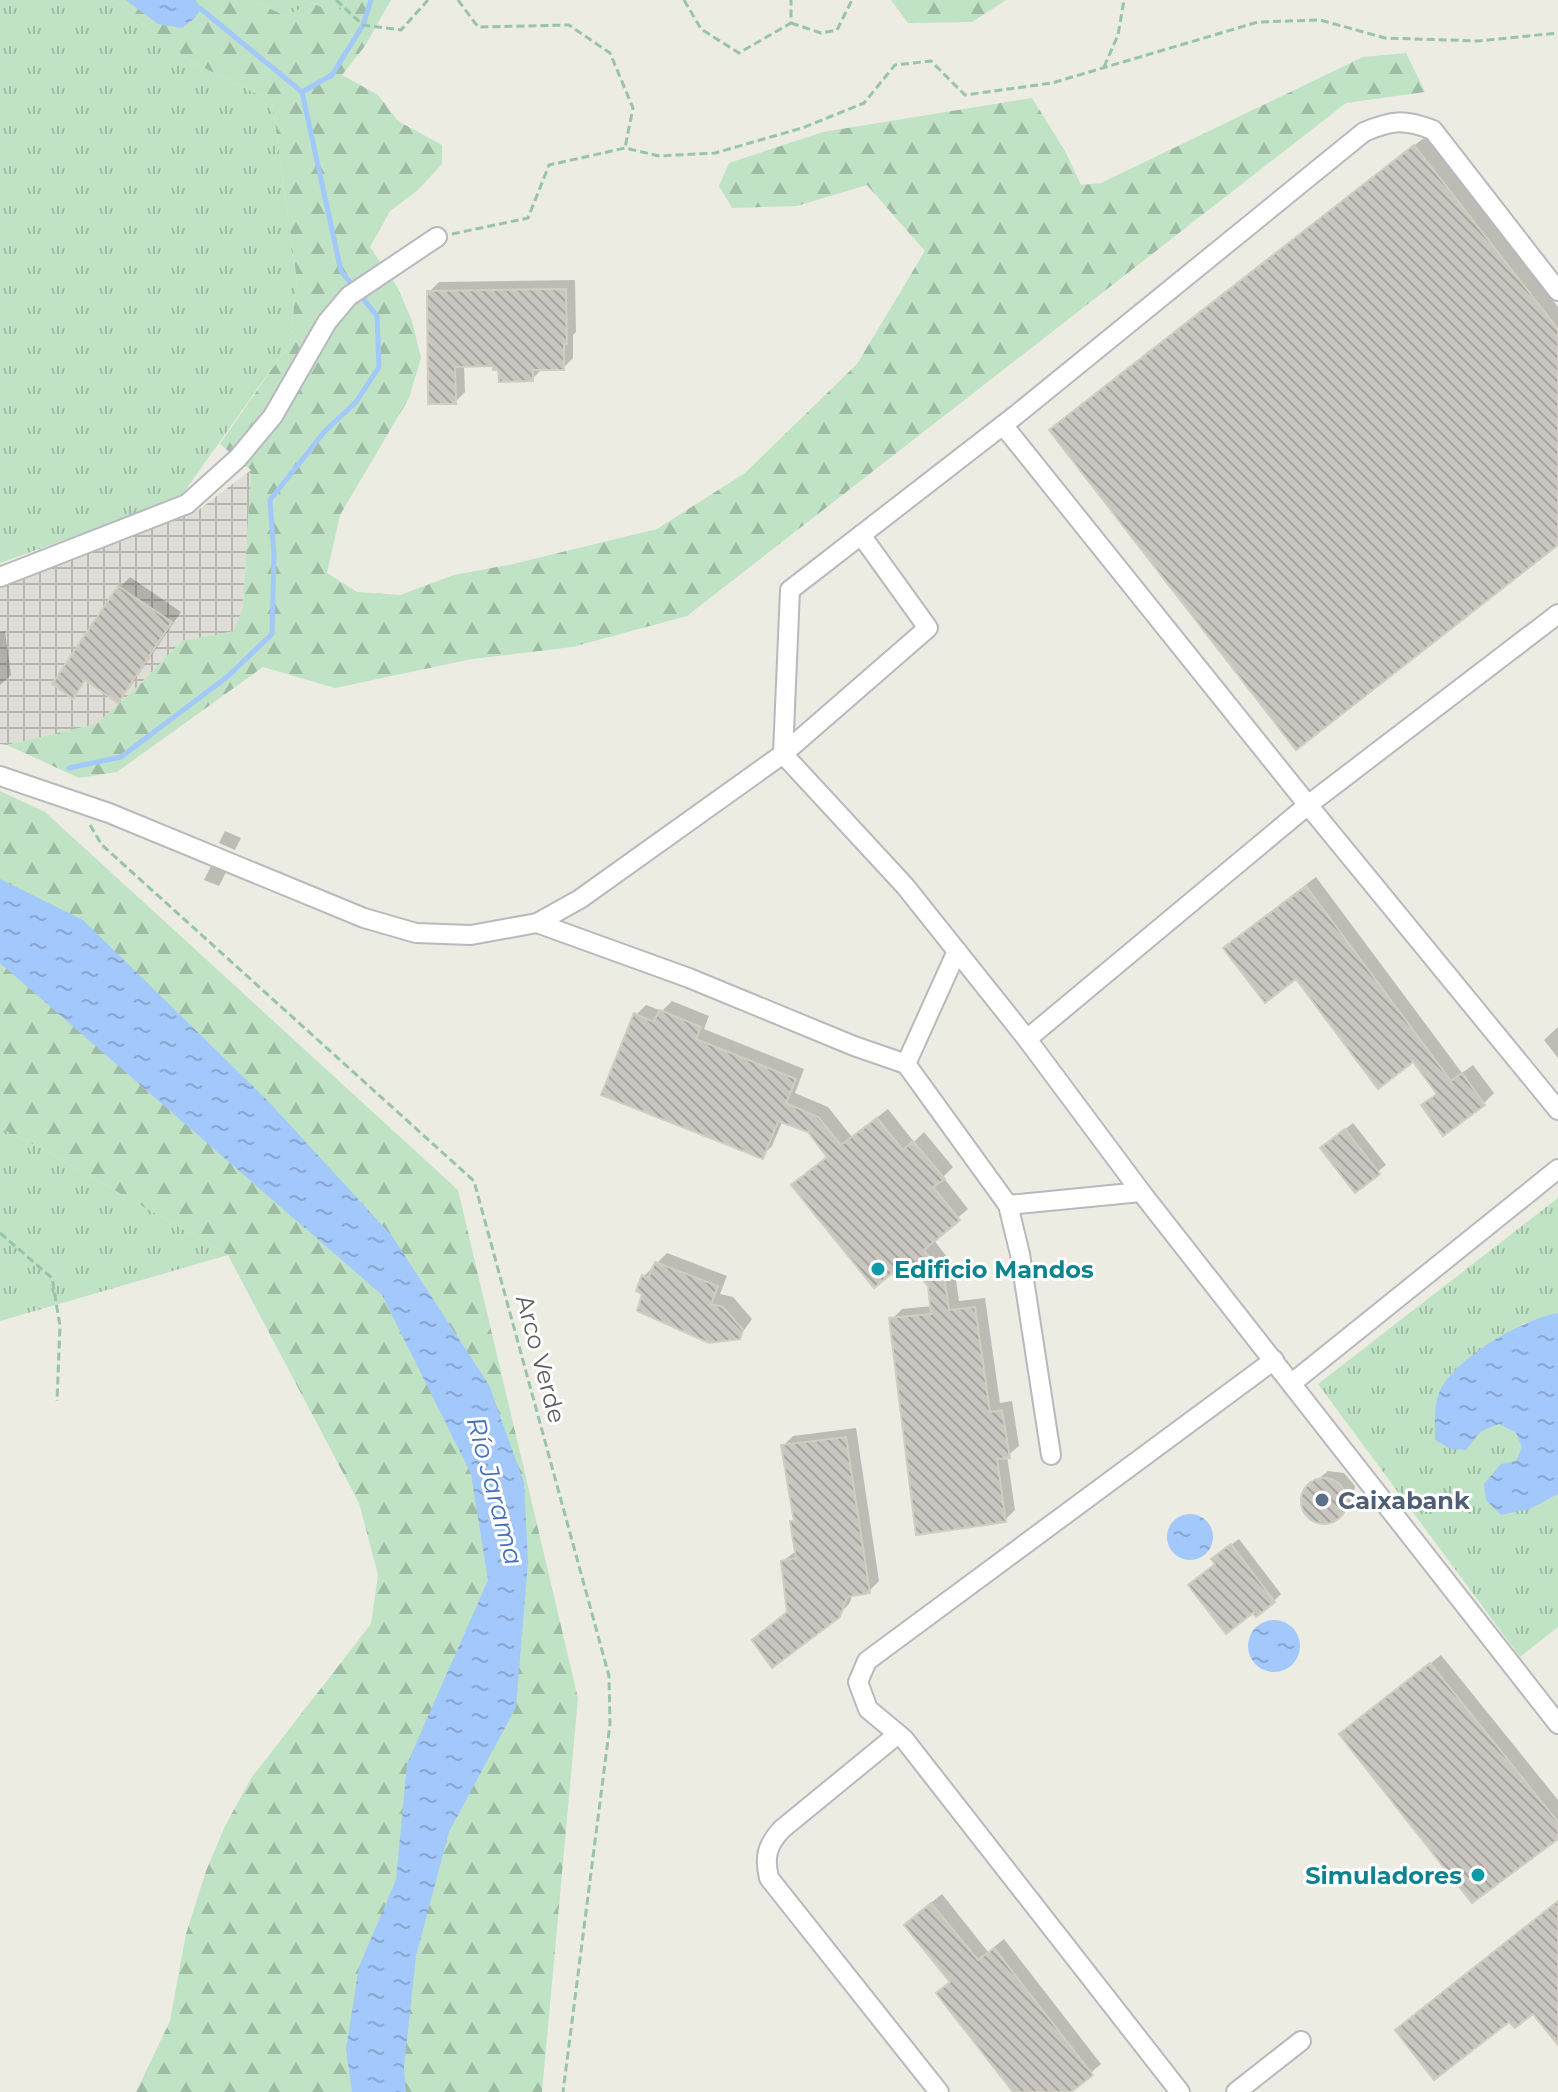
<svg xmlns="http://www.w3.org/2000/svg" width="1558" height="2092" font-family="Montserrat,sans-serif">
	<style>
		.industrial { fill: url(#industrial-grid) }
		.grass { fill: url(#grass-tufts) }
		.forest { fill: url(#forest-firs) }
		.water { fill: url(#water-ripples) }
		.shadow { fill: #0003 }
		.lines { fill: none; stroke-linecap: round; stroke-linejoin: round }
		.stream { stroke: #a3c8fb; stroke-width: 5 }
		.building { fill: url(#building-back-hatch); stroke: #d1cec0; stroke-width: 2 }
		.minor-casing { stroke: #b7b9be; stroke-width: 22 }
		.path { stroke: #98c4ab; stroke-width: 3; stroke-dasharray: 8 4; stroke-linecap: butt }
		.minor { stroke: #fff; stroke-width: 18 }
		.culture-dot { fill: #0f9aa8; stroke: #fff; stroke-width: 3 }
		.service-dot { fill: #5c6f8a; stroke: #fff; stroke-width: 3 }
		.labels { text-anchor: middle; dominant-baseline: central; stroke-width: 6; stroke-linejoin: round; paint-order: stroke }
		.culture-label { font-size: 24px; font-weight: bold; fill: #0d838f; stroke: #fff; text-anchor: start }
		.street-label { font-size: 24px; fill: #5a5c62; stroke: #fff }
		.service-label { font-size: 24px; font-weight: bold; fill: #4e5e75; stroke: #fff; text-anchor: start }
		.water-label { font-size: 26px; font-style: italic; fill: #4770bd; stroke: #fff }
	</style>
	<defs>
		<pattern id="industrial-grid" width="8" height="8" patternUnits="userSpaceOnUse" patternTransform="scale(2)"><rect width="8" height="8" fill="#deddd6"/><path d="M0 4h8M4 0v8" fill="none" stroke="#b7b6b1"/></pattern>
		<pattern id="grass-tufts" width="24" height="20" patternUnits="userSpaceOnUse" patternTransform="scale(2)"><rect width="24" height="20" fill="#bfe3c4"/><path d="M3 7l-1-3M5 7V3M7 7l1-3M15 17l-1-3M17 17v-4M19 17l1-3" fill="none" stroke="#9ebba3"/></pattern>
		<pattern id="forest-firs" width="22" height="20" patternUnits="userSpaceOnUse" patternTransform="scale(2)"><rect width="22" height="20" fill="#bfe3c4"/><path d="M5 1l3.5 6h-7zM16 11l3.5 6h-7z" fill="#9ebba3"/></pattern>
		<pattern id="water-ripples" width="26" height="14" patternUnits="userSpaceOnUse" patternTransform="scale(2)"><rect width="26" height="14" fill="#a3c8fb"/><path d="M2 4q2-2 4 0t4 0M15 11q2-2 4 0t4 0" fill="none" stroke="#88a6cf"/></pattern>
		<pattern id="building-back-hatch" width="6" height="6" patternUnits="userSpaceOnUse" patternTransform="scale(2)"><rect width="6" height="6" fill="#c8c6bf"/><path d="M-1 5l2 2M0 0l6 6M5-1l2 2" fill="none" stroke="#a5a49f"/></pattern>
	</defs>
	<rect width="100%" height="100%" fill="#ecece2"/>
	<!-- industrial -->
	<polygon class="industrial" points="251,470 243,607 234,632 182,641 131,693 96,724 7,745 0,744 0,587 197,511"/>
	<!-- grass -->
	<g class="grass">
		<polygon points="0,0 113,0 190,61 272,101 297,281 290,343 179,499 0,563"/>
		<polygon points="253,0 348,0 336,15 313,3 285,16"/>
		<polygon points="0,1128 37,1146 228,1255 0,1321"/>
		<polygon points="1558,1198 1558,1313 1522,1324 1480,1432 1499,1424 1516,1433 1523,1447 1516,1461 1530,1509 1558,1494 1558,1627 1520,1657 1318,1384"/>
	</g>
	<!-- forest -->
	<g class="forest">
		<polygon points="113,0 253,0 285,16 313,3 336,15 348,0 391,0 365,46 342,75 378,95 398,121 442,145 442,164 418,190 390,211 370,247 397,286 412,321 421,358 409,398 340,515 327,573 357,592 400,595 454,575 513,564 657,529 745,473 857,364 925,251 867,185 797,206 732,208 719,186 729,163 823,132 1032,98 1065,151 1081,185 1101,183 1363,57 1406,53 1425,92 1346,103 687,616 572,647 472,659 335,688 263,667 117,772 79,778 7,745 96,724 131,693 182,641 234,631 243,607 251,470 220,444 290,343 297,281 272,101 190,61"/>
		<polygon points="891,0 1006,0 972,22 908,23"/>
		<polygon points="0,791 45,812 458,1190 578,1698 542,2092 136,2092 170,2021 186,1934 206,1871 225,1826 252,1777 371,1624 378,1575 359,1503 228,1255 37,1146 0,1128"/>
	</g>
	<!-- water -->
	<g class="water">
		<polygon points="126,0 196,0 201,9 195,18 182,28 158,24"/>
		<polygon points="0,879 83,920 269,1102 392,1236 489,1385 524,1483 528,1562 516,1707 449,1832 416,1956 404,2067 406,2092 352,2092 346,2049 359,1967 396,1880 407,1764 488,1580 471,1474 382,1295 0,963"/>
		<path d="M1558,1313V1494L1530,1509L1501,1515L1486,1500L1484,1484L1501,1464L1516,1461L1522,1447L1516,1433L1499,1424L1480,1432L1466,1450L1451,1449L1435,1440C1435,1422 1433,1401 1443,1385C1464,1353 1522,1320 1558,1313Z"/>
		<circle cx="1190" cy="1537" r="23"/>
		<circle cx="1274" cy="1646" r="26"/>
	</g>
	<!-- shadow -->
	<g class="shadow">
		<polygon points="1425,137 1558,307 1558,542 1051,430"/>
		<polygon points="575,280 576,332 573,335 573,358 563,368 543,368 532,379 495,364 464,365 465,392 455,402 429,292 439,282"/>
		<polygon points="130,577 181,612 128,690 118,700 87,679 73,696 120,587"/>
		<polygon points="5,631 11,675 0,685 0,632"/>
		<polygon points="225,831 241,838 235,850 219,843"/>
		<polygon points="211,866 226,872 219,886 204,880"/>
		<polygon points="1316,877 1462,1073 1473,1065 1494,1093 1484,1103 1423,1106 1438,1092 1414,1059 1296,976 1236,938"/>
		<polygon points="672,1001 709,1016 704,1029 804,1069 795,1093 828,1107 852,1137 888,1109 914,1142 924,1132 953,1167 943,1177 968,1209 933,1239 954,1266 959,1301 985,1298 1000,1403 1012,1401 1019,1446 1007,1456 1015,1510 1005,1520 892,1319 902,1309 932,1306 930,1286 810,1130 783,1120 772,1146 762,1156 636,1015 646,1005 662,1011"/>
		<polygon points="1558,1027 1558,1058 1544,1040"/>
		<polygon points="1353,1123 1386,1165 1355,1190 1330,1141"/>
		<polygon points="667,1253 727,1276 720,1294 733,1297 752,1319 739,1337 638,1290 644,1276"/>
		<polygon points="856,1428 879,1581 869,1591 853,1594 849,1604 838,1615 789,1610 783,1561 796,1551 792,1522 796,1518 783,1446 793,1436"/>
		<polygon points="1328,1471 1344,1473 1355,1486 1352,1503 1329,1523 1314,1521 1302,1506 1304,1491"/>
		<polygon points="1239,1539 1281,1594 1274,1601 1253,1610 1217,1563 1221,1552"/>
		<polygon points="1441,1655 1558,1800 1558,1836 1352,1725"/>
		<polygon points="942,1894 988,1952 1004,1939 1101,2064 1068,2092 1015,2092 916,1915"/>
	</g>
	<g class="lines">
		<!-- stream -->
		<g class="stream">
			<polyline points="302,92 332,75 363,25 371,0"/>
			<polyline points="69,768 121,757 227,677 272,634 274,555 270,500 325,431 356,402 379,367 377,316 341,271 302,92 201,9 184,0"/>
		</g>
	</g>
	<!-- building -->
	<g class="building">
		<polygon points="1414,145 1558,329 1558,545 1296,750 1049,430"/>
		<polygon points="566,289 567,344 564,344 564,370 533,370 533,381 499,382 498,370 493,370 493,366 455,367 456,404 428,404 427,291"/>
		<polygon points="118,586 172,622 118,703 85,680 73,699 52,684"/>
		<polygon points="1306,886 1451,1081 1462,1073 1485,1105 1443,1136 1421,1105 1437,1094 1413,1062 1378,1089 1296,979 1265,1003 1223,948"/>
		<polygon points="660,1010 701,1027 696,1039 796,1079 786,1103 818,1117 841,1145 877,1118 903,1150 913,1141 945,1179 933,1187 960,1220 924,1250 944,1277 949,1310 975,1307 990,1412 1002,1410 1010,1458 997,1459 1006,1522 916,1535 889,1318 931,1314 928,1286 907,1261 874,1288 791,1185 827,1157 808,1132 778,1121 763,1159 601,1095 634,1013 653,1022"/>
		<polygon points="1345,1129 1380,1174 1355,1193 1320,1148"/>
		<polygon points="655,1262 718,1286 711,1304 723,1307 743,1330 740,1339 709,1343 637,1311 642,1294 636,1291 642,1275 648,1278"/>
		<polygon points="846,1437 870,1593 847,1597 840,1617 772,1668 752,1640 787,1612 781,1561 796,1558 790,1521 794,1521 781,1445"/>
		<circle cx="1324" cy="1501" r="23"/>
		<polygon points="1231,1544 1275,1602 1256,1617 1253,1613 1226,1634 1188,1585 1215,1564 1211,1559"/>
		<polygon points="1430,1663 1558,1822 1558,1839 1472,1903 1339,1734"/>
		<polygon points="1558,1901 1558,2045 1533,2014 1515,2028 1509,2022 1434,2080 1395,2030"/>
		<polygon points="931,1903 978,1960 994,1948 1093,2075 1071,2092 1013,2092 936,1993 950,1982 904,1925"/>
	</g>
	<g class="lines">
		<defs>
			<g id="minor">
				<path d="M1558,291L1433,130C1404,119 1392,120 1364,132L1016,415L790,590L783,754L905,886L1027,1039L1141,1192L1558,1724"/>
				<polyline points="1003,425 1308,805 1558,1110"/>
				<polyline points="0,577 187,504 238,458 273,416 327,322 349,296 437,237"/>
				<polyline points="0,776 109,813 364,918 416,933 471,935 537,923 580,899 783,754 928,628 861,535"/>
				<polyline points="537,923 689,978 854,1046 906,1064 1008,1205 1020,1254 1051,1455"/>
				<polyline points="1027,1039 1308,805 1558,614"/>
				<polyline points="906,1064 957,951"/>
				<polyline points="1008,1205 1141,1192"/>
				<polyline points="1292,1383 1558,1169"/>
				<path d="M898,1734L782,1829C767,1845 764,1857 769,1878L939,2092"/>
				<polyline points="1180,2092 904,1739 868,1709 858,1682 867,1661 1274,1360"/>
				<polyline points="1236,2092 1301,2041"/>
			</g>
		</defs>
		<!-- minor casing -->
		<use href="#minor" class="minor-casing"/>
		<!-- path -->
		<g class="path">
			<polyline points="336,0 363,25 401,30 428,0"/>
			<polyline points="458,0 478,27 569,25 610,53 633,108 625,148"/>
			<polyline points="684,0 701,29 739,53 791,23 791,0"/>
			<polyline points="791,23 821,33 837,30 852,0"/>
			<polyline points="1104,67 1118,35 1124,0"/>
			<polyline points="452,234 528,218 549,165 625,148 659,156 715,153 802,128 864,103 895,65 931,61 965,95 1052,83 1258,22 1320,20 1385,38 1478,41 1558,33"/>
			<polyline points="90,825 102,845 474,1181 609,1676 610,1724 563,2092"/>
			<polyline points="0,1233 52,1278 60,1326 57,1401"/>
		</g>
		<!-- minor -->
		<use href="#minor" class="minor"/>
	</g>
	<!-- markers -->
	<g class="culture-dot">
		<circle cx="878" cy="1269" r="8"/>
		<circle cx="1478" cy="1875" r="8"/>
	</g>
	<circle class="service-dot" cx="1322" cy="1500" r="8"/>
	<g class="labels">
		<!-- culture labels -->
		<g class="culture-label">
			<text x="894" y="1269">Edificio Mandos</text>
			<text x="1462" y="1875" text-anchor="end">Simuladores</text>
		</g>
		<!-- street labels -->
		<g class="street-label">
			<text transform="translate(541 1359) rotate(75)">Arco Verde</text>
		</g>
		<!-- service labels -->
		<g class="service-label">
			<text x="1338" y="1500">Caixabank</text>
		</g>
		<!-- water labels -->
		<g class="water-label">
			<text transform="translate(495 1491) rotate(75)">Río Jarama</text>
		</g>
	</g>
</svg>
